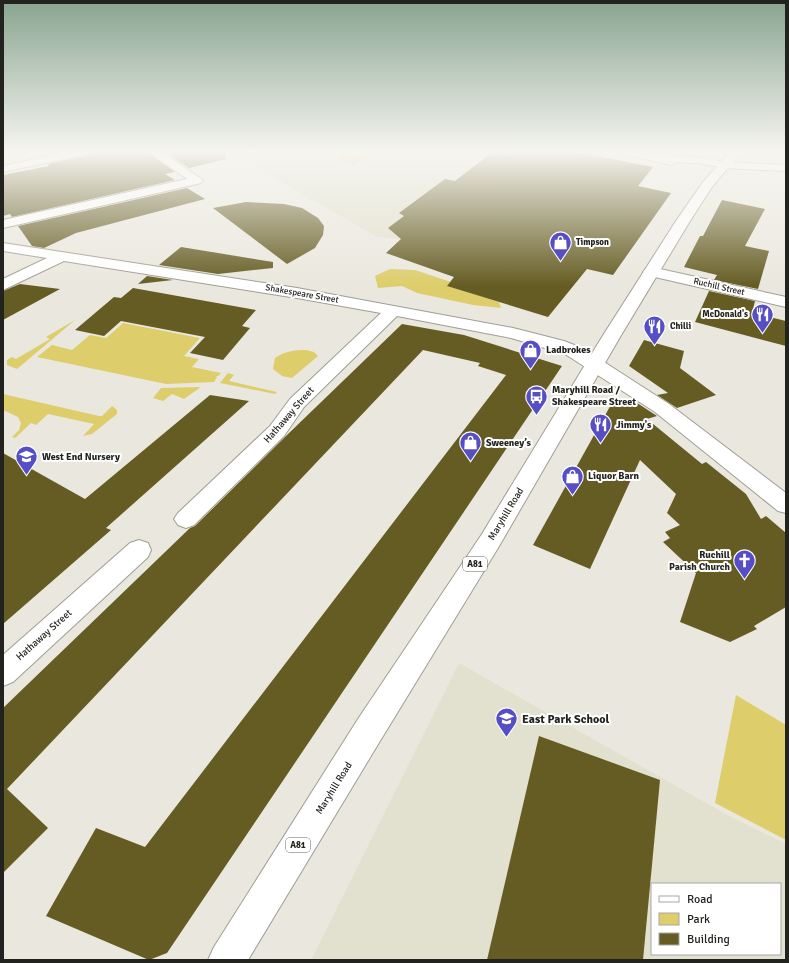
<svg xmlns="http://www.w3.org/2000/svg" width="789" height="963" font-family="Signika,sans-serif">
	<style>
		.built { fill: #e2e0ce; fill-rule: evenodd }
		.green { fill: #ddce6b }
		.building { fill: #655c23 }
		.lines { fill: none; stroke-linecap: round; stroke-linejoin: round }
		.street-casing { stroke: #9f9e94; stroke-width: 2 }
		.primary-casing { stroke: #9f9e94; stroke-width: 2 }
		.street { fill: #fff; fill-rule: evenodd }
		.primary { fill: #fff; fill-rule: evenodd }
		.labels { text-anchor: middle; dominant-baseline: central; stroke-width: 4; stroke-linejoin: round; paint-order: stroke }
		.far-poi-label { font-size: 9px; font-weight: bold; fill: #22221e; stroke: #fff; text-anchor: start }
		.far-street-label { font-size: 9px; fill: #22221e; stroke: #fff }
		.shield { fill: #fff; stroke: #646462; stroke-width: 1 }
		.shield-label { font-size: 9px; font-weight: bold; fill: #22221e }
		.poi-label { font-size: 10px; font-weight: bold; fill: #22221e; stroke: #fff; text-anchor: start }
		.street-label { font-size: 10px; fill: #22221e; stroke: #fff }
		.near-poi-label { font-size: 12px; font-weight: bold; fill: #22221e; stroke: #fff; text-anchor: start }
	</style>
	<rect width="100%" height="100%" fill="#eae8de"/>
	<!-- built -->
	<g class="built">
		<polygon points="228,151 594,151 651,165 653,167 638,186 671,193 613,275 587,269 548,317 447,286 454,277 386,253 401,239 377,237"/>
		<path d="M459,663L729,816L786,844V960H311ZM652,884H780V954H652Z"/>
	</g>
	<!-- green -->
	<g class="green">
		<polygon points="346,152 368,157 353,165 336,158"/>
		<polygon points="390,269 415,270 451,282 448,286 499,302 501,308 473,305 417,293 402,286 378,288 375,276"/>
		<polygon points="75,320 17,369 7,365 7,360 12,357 16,359 50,339 46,337"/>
		<polygon points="123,323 200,338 184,356 199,359 192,367 221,373 218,376 216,376 217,377 214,382 166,384 37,357 52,345 72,350 90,335 106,338"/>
		<path d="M306,350L314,352L318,356L292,378L282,376L273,369L275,358C285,351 294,350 306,350Z"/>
		<polygon points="228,373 234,375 229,381 277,392 275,394 220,383"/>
		<polygon points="201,387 184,399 172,394 163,401 153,398 161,388"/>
		<polygon points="3,394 99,416 102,416 112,406 117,410 117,414 92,434 83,436 94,424 48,414 36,425 31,423 15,438 12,437 19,430 21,423 18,417 3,410"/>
		<polygon points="736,695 786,725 786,840 715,803"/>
	</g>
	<!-- building -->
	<g class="building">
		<polygon points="94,151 146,151 175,172 165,174 175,180 12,217 10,214 3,216 3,175 49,166 48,164 88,155"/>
		<polygon points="163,151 225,151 226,159 189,168"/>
		<polygon points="494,151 571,151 653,167 638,186 671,193 613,275 587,269 548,317 447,286 454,277 386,253 401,239 388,228 404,216 399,213 445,179 455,181"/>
		<polygon points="187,188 205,199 76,233 44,248 32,246 18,226"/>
		<polygon points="722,200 765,209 745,246 769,251 758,289 714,280 717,275 684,267 700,236 703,236"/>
		<polygon points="246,202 284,204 302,208 318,218 324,226 323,235 315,248 287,264 213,208"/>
		<polygon points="181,247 273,262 273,268 218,274 159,265"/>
		<polygon points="147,276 173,280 138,284"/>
		<polygon points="20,284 60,289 3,320 3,291"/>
		<polygon points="133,288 256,310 242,326 250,328 223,360 190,353 205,337 121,321 104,336 75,330 114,297 121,298"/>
		<polygon points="709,291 755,301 752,313 786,321 786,346 695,322"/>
		<polygon points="402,324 464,335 562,366 167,953 149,960 46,916 96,828 145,847 506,375 478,366 480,363 423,350 7,789 48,828 3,873 3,708 190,528 195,526 287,435"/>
		<polygon points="644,340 684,351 680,368 716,395 677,408 657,395 668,393 629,366"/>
		<polygon points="210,395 249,401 106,528 111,530 3,624 3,453 85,499"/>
		<polygon points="631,399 657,416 647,419 702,464 706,462 746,494 761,519 766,516 786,533 786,607 754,626 757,629 730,642 680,622 696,573 663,542 670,538 665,532 680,525 667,513 676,494 640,460 590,569 533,545 613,401"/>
		<polygon points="539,736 660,780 643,960 487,960"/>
	</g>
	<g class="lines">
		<defs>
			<g id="street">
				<polygon points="71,151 93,151 88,154 3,172 3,166"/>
				<polygon points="147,151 160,151 203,180 201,183 197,184 3,228 3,220 187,179"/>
				<polygon points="617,151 638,151 656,155 698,157 724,162 786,165 786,171 724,168 698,163 676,162 671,165 618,153"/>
				<polygon points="3,243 297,288 513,328 564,341 577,346 601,360 669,404 786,493 786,513 778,511 655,412 565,354 511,338 397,316 304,407 284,436 194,525 186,528 178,525 174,519 178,513 270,426 290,399 381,313 297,298 64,261 3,290 3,279 47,258 3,251"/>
				<polygon points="651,267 786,297 786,307 646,275 643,272 646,269"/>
				<polygon points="139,540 148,543 151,550 148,557 13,682 3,686 3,655 130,543"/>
			</g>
			<polygon id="primary" points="731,151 742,151 712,187 690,221 620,337 498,548 380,741 248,960 208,960 214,947 358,719 482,534 602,337 676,221 703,182"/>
		</defs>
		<!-- street casing -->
		<use href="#street" class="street-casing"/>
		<!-- primary casing -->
		<use href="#primary" class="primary-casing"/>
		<!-- street -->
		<use href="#street" class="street"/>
		<!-- primary -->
		<use href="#primary" class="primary"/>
	</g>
	<!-- sky -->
	<linearGradient id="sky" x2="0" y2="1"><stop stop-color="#89a490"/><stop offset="0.53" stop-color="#f6f5f0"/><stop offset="1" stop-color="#f6f5f0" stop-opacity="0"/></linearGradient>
	<rect width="789" height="286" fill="url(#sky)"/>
	<!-- icons -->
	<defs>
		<symbol id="shop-pin" viewBox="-11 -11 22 30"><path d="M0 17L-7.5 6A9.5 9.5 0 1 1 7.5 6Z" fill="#564ec5" stroke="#fff"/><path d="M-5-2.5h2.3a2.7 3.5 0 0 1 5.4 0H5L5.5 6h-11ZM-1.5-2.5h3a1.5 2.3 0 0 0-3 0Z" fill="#fff"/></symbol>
		<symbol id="restaurant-pin" viewBox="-11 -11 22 30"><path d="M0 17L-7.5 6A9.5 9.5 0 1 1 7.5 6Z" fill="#564ec5" stroke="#fff"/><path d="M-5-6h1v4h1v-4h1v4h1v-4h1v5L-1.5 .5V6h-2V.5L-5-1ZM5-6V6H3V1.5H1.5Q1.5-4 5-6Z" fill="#fff"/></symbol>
		<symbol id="bus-pin" viewBox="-11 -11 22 30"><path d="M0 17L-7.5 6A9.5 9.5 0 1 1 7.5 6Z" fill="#564ec5" stroke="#fff"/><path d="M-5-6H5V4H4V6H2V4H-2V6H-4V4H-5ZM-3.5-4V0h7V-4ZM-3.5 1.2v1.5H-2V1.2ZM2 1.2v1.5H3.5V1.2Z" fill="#fff"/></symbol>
		<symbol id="school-pin" viewBox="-11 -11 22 30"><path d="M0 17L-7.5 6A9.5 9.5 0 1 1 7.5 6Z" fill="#564ec5" stroke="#fff"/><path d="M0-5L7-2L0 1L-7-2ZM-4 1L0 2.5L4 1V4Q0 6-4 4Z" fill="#fff"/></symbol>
		<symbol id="church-pin" viewBox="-11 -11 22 30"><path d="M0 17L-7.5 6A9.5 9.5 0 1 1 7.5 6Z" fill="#564ec5" stroke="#fff"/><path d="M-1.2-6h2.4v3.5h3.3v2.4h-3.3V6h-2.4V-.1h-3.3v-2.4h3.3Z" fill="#fff"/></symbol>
	</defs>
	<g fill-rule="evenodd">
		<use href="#shop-pin" x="548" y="230" width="25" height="34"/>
		<use href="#restaurant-pin" x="750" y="302" width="25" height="34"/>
		<use href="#restaurant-pin" x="642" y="314" width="25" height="34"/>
		<use href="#shop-pin" x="518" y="338" width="25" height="34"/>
		<use href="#bus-pin" x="524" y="384" width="25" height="34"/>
		<use href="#restaurant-pin" x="588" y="412" width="25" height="34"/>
		<use href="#shop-pin" x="458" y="430" width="25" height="34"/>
		<use href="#school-pin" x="14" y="444" width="25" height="34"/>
		<use href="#shop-pin" x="560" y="464" width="25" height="34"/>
		<use href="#church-pin" x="732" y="548" width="25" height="34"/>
		<use href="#school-pin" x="494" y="706" width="25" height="34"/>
	</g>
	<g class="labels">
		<!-- far-poi labels -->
		<g class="far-poi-label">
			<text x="576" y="242">Timpson</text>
			<text x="748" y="314" text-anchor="end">McDonald's</text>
			<text x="670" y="326">Chilli</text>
		</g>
		<!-- far-street labels -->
		<g class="far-street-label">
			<text transform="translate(719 287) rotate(13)">Ruchill Street</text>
			<text transform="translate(302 294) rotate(10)">Shakespeare Street</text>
		</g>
		<!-- shield labels -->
		<g class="shield">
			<rect x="463" y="557" width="24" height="14" rx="3"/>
			<rect x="286" y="838" width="24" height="14" rx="3"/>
		</g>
		<g class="shield-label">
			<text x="475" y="564">A81</text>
			<text x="298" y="845">A81</text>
		</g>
		<!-- poi labels -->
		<g class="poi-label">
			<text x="546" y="350">Ladbrokes</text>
			<text x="552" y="390">Maryhill Road /<tspan x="552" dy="12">Shakespeare Street</tspan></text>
			<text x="616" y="425">Jimmy's</text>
			<text x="486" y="443">Sweeney’s</text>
			<text x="42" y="457">West End Nursery</text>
			<text x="588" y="476">Liquor Barn</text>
			<text x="730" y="555" text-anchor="end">Ruchill<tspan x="730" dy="12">Parish Church</tspan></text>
		</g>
		<!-- street labels -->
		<g class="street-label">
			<text transform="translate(289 415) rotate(-49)">Hathaway Street</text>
			<text transform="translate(506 514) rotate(-59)">Maryhill Road</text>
			<text transform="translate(44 635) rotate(-42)">Hathaway Street</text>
			<text transform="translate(334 788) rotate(-58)">Maryhill Road</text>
		</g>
		<!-- near-poi labels -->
		<g class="near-poi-label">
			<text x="522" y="719">East Park School</text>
		</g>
	</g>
	<!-- border -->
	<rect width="789" height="963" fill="none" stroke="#22221e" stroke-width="8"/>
	<!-- legend -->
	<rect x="651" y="883" width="130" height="72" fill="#ffffff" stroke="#a7a7a5"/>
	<rect x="659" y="896" width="20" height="6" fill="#ffffff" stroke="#a7a7a5"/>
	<text x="687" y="903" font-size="12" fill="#22221e">Road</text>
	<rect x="659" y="913" width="20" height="12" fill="#ddce6b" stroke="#a7a7a5"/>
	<text x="687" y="923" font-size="12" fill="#22221e">Park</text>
	<rect x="659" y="933" width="20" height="12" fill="#655c23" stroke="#a7a7a5"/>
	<text x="687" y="943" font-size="12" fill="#22221e">Building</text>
</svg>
